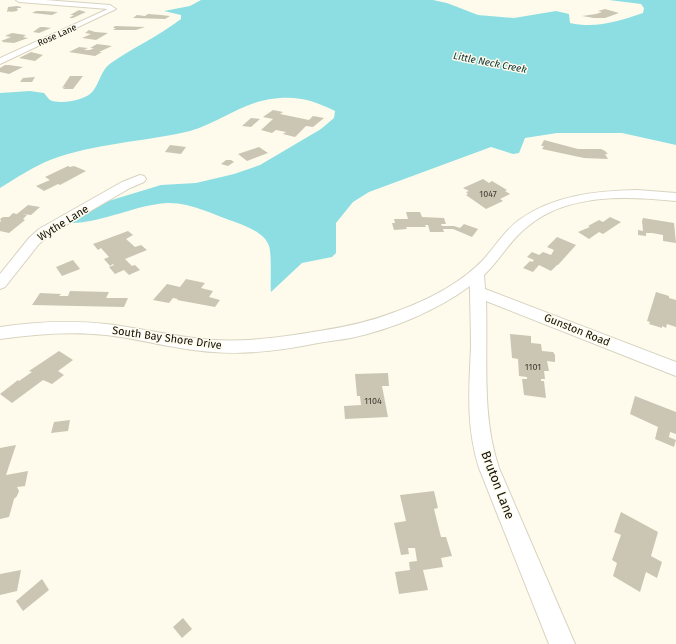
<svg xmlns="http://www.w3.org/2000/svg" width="676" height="644" font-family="'Fira Sans',sans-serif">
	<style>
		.water { fill: #8cdee3 }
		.building { fill: #cac6b3 }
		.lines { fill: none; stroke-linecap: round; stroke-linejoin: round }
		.minor-casing { stroke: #d7d3c0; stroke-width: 2 }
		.minor { fill: #fff; fill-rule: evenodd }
		.labels { text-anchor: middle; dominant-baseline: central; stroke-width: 3; stroke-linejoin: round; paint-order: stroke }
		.far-street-label { font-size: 9px; fill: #12110a; stroke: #fefbec }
		.number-label { font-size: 9px; fill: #403e34 }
		.far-water-label { font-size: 10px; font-style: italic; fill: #0d3638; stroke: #fefbec }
		.street-label { font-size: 11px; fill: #12110a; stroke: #fefbec }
		.near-street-label { font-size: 13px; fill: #12110a; stroke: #fefbec }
	</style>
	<rect width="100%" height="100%" fill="#fefbec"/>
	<!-- water -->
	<path class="water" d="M201,0H433L447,3L478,15L514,18L556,11L569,14L570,23C596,29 619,21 643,13L644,8L641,4L609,0H676V145L622,133H557L525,138L519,153L513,154L491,147L369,192L353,202L336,223V253L332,257L302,263L271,292C270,282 272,254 269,246C265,233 246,226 235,222C214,215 190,202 167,203C135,205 105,222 72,223V218L92,206L161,185L196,183L234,174L260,165L321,129L334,118L335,111C313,100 297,95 271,99C242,103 218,123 190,131C144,142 95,143 50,160C33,167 16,178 0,188V93L30,91L44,93C45,94 48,98 50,100C60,105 87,100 93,91C100,82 101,70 111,63C134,47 159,36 181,19V15L164,11L190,6Z"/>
	<!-- building -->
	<g class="building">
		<polygon points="8,7 17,6 21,7 21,8 16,8 18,9 17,11 10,12 11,11 7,12"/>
		<polygon points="605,9 619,13 605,18 594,18 582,16 596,14 602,12 598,11"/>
		<polygon points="79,10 86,12 73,18 69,18 74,15 70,15"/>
		<polygon points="36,11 43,11 58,12 52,15 32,13"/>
		<polygon points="148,14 161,15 170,16 165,19 133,18 137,15 145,16"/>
		<polygon points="115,26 145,27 136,30 113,30 116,28 113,28"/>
		<polygon points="40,27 44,27 51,28 39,33 33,32"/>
		<polygon points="89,30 95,32 108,33 96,40 82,38 91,34 85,33"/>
		<polygon points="12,33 26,35 23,37 28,38 14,43 2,42 3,41 1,41 11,37 5,36"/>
		<polygon points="97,44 112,46 99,52 102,52 95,56 69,52 79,47 88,48 84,50 90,50 94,48 90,48"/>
		<polygon points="31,52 43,55 35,61 19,58"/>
		<polygon points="5,65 9,65 23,67 9,74 0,72 0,68"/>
		<polygon points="70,76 83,76 73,89 63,89 65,87 62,88"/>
		<polygon points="35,77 32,82 20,82 23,78"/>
		<polygon points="273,110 283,112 280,114 309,120 313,116 324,118 313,127 306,126 295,137 283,134 286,132 276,130 272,133 261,130 273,119 263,117"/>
		<polygon points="251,118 260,119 251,127 242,126"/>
		<polygon points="544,140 578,149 601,149 605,151 608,154 605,154 608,159 584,158 542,149 544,146 541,146"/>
		<polygon points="170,145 186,147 181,154 165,152"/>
		<polygon points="259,147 268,153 247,161 238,154"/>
		<polygon points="226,160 231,160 234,162 228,166 221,164"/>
		<polygon points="68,166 70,167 74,166 86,171 60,185 58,184 44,191 36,186 50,180 45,177"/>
		<polygon points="483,179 489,183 492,181 507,190 505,191 510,194 500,199 503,201 486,209 466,195 468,194 466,192 469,191 463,188"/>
		<polygon points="28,205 40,207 31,215 23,214 27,215 23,219 25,220 9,233 0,231 0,222 1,221 0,219 3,217 9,217 13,213 17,214"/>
		<polygon points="406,212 420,212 422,217 444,218 446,224 441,224 442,226 454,226 460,228 464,224 478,229 472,237 453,229 443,229 444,232 430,232 428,225 425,225 426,227 406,227 407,229 394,230 392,223 395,223 394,219 408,219"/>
		<polygon points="610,217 621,222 603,234 599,232 589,239 578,232 590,227 588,226 599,220 603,222"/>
		<polygon points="643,218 674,223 676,243 663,241 663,235 652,233 646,233 646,236 638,235 638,230 643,231 642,221"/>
		<polygon points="128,231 133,235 126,239 135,247 141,245 147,250 125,259 132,266 135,265 140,270 129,275 124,270 115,274 109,267 114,265 113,264 110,266 104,259 109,257 101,248 98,250 93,244"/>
		<polygon points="557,237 576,245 558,265 557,265 551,271 539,265 533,272 523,268 530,261 532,262 534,260 527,257 532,252 539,255 543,252 551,255 554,250 547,247"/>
		<polygon points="73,260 80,269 62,276 56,267"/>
		<polygon points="186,279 205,283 201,288 213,291 209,297 220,300 215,307 177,300 178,299 173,298 169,303 153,300 167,284 180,287"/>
		<polygon points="70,291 109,292 106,298 128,298 124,307 32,305 40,293 61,294 59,296 68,296"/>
		<polygon points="656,292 669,296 669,298 676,300 676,327 667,324 666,328 662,326 662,328 649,324 650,322 647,321"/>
		<polygon points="510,334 531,336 531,343 541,344 542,351 553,352 555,355 555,362 547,361 549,371 544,371 545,379 541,379 541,381 544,381 546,398 524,395 522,379 527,379 527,377 519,376 518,359 512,358"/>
		<polygon points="59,351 73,360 58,371 64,375 52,384 43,380 12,403 0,394 18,380 19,381 32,372 29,371"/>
		<polygon points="388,373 389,386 382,386 388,417 345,419 344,406 361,405 360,396 357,396 355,374"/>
		<polygon points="635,396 676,412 676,434 670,432 669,437 676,440 674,447 655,439 658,427 630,414"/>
		<polygon points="70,420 68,431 51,433 54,422"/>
		<polygon points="16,445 6,475 28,471 25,486 17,487 19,491 17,496 14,499 9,517 0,519 0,448"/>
		<polygon points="434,491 438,508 434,509 441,537 446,537 452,556 441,558 443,567 423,570 428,590 399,594 395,572 410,570 409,562 417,561 415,548 408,548 409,554 401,555 394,523 406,521 400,495"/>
		<polygon points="621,512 658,532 651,556 662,562 657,578 646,572 640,592 613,576 617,563 612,560 621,535 614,532"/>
		<polygon points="21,570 17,591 0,595 0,574"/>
		<polygon points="42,579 49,590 23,611 16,601"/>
		<polygon points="183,618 192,629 182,638 173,627"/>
	</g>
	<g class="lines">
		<defs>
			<g id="minor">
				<polygon points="16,0 45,0 110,5 116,9 0,64 0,58 108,9 19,2"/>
				<polygon points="140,175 144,176 146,179 144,182 130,188 49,235 39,244 5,287 0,289 0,274 29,238 39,229 122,182"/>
				<path d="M637,190L676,193V201C627,196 567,193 527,227C510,240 500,260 484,275L485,289L676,362V376L486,301C488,356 481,416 499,468L575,644H549L479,468C466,427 469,389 471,347C471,327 470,306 470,286C436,311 392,329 351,338C340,340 329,341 318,343C284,350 249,355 213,352C177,350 142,339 106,335C70,331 35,334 0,339V327C35,322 70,320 106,324C142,328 178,338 214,340C249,342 284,337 319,331C346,327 369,322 395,312C426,301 460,284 483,260C495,247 505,230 519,220C554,195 596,191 637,190Z"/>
			</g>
		</defs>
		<!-- minor casing -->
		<use href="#minor" class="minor-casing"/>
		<!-- minor -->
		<use href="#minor" class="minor"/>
	</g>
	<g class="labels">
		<!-- far-street labels -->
		<g class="far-street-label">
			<text transform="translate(57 35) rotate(-24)">Rose Lane</text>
		</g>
		<!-- number labels -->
		<g class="number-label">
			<text x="488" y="194">1047</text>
			<text x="533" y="367">1101</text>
			<text x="373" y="401">1104</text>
		</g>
		<!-- far-water labels -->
		<g class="far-water-label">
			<text transform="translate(490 63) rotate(11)">Little Neck Creek</text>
		</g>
		<!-- street labels -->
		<g class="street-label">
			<text transform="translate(63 223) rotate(-32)">Wythe Lane</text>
			<text transform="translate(577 330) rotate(22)">Gunston Road</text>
			<text transform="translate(167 338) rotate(8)">South Bay Shore Drive</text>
		</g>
		<!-- near-street labels -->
		<g class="near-street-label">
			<text transform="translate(498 485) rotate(69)">Bruton Lane</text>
		</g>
	</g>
</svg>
